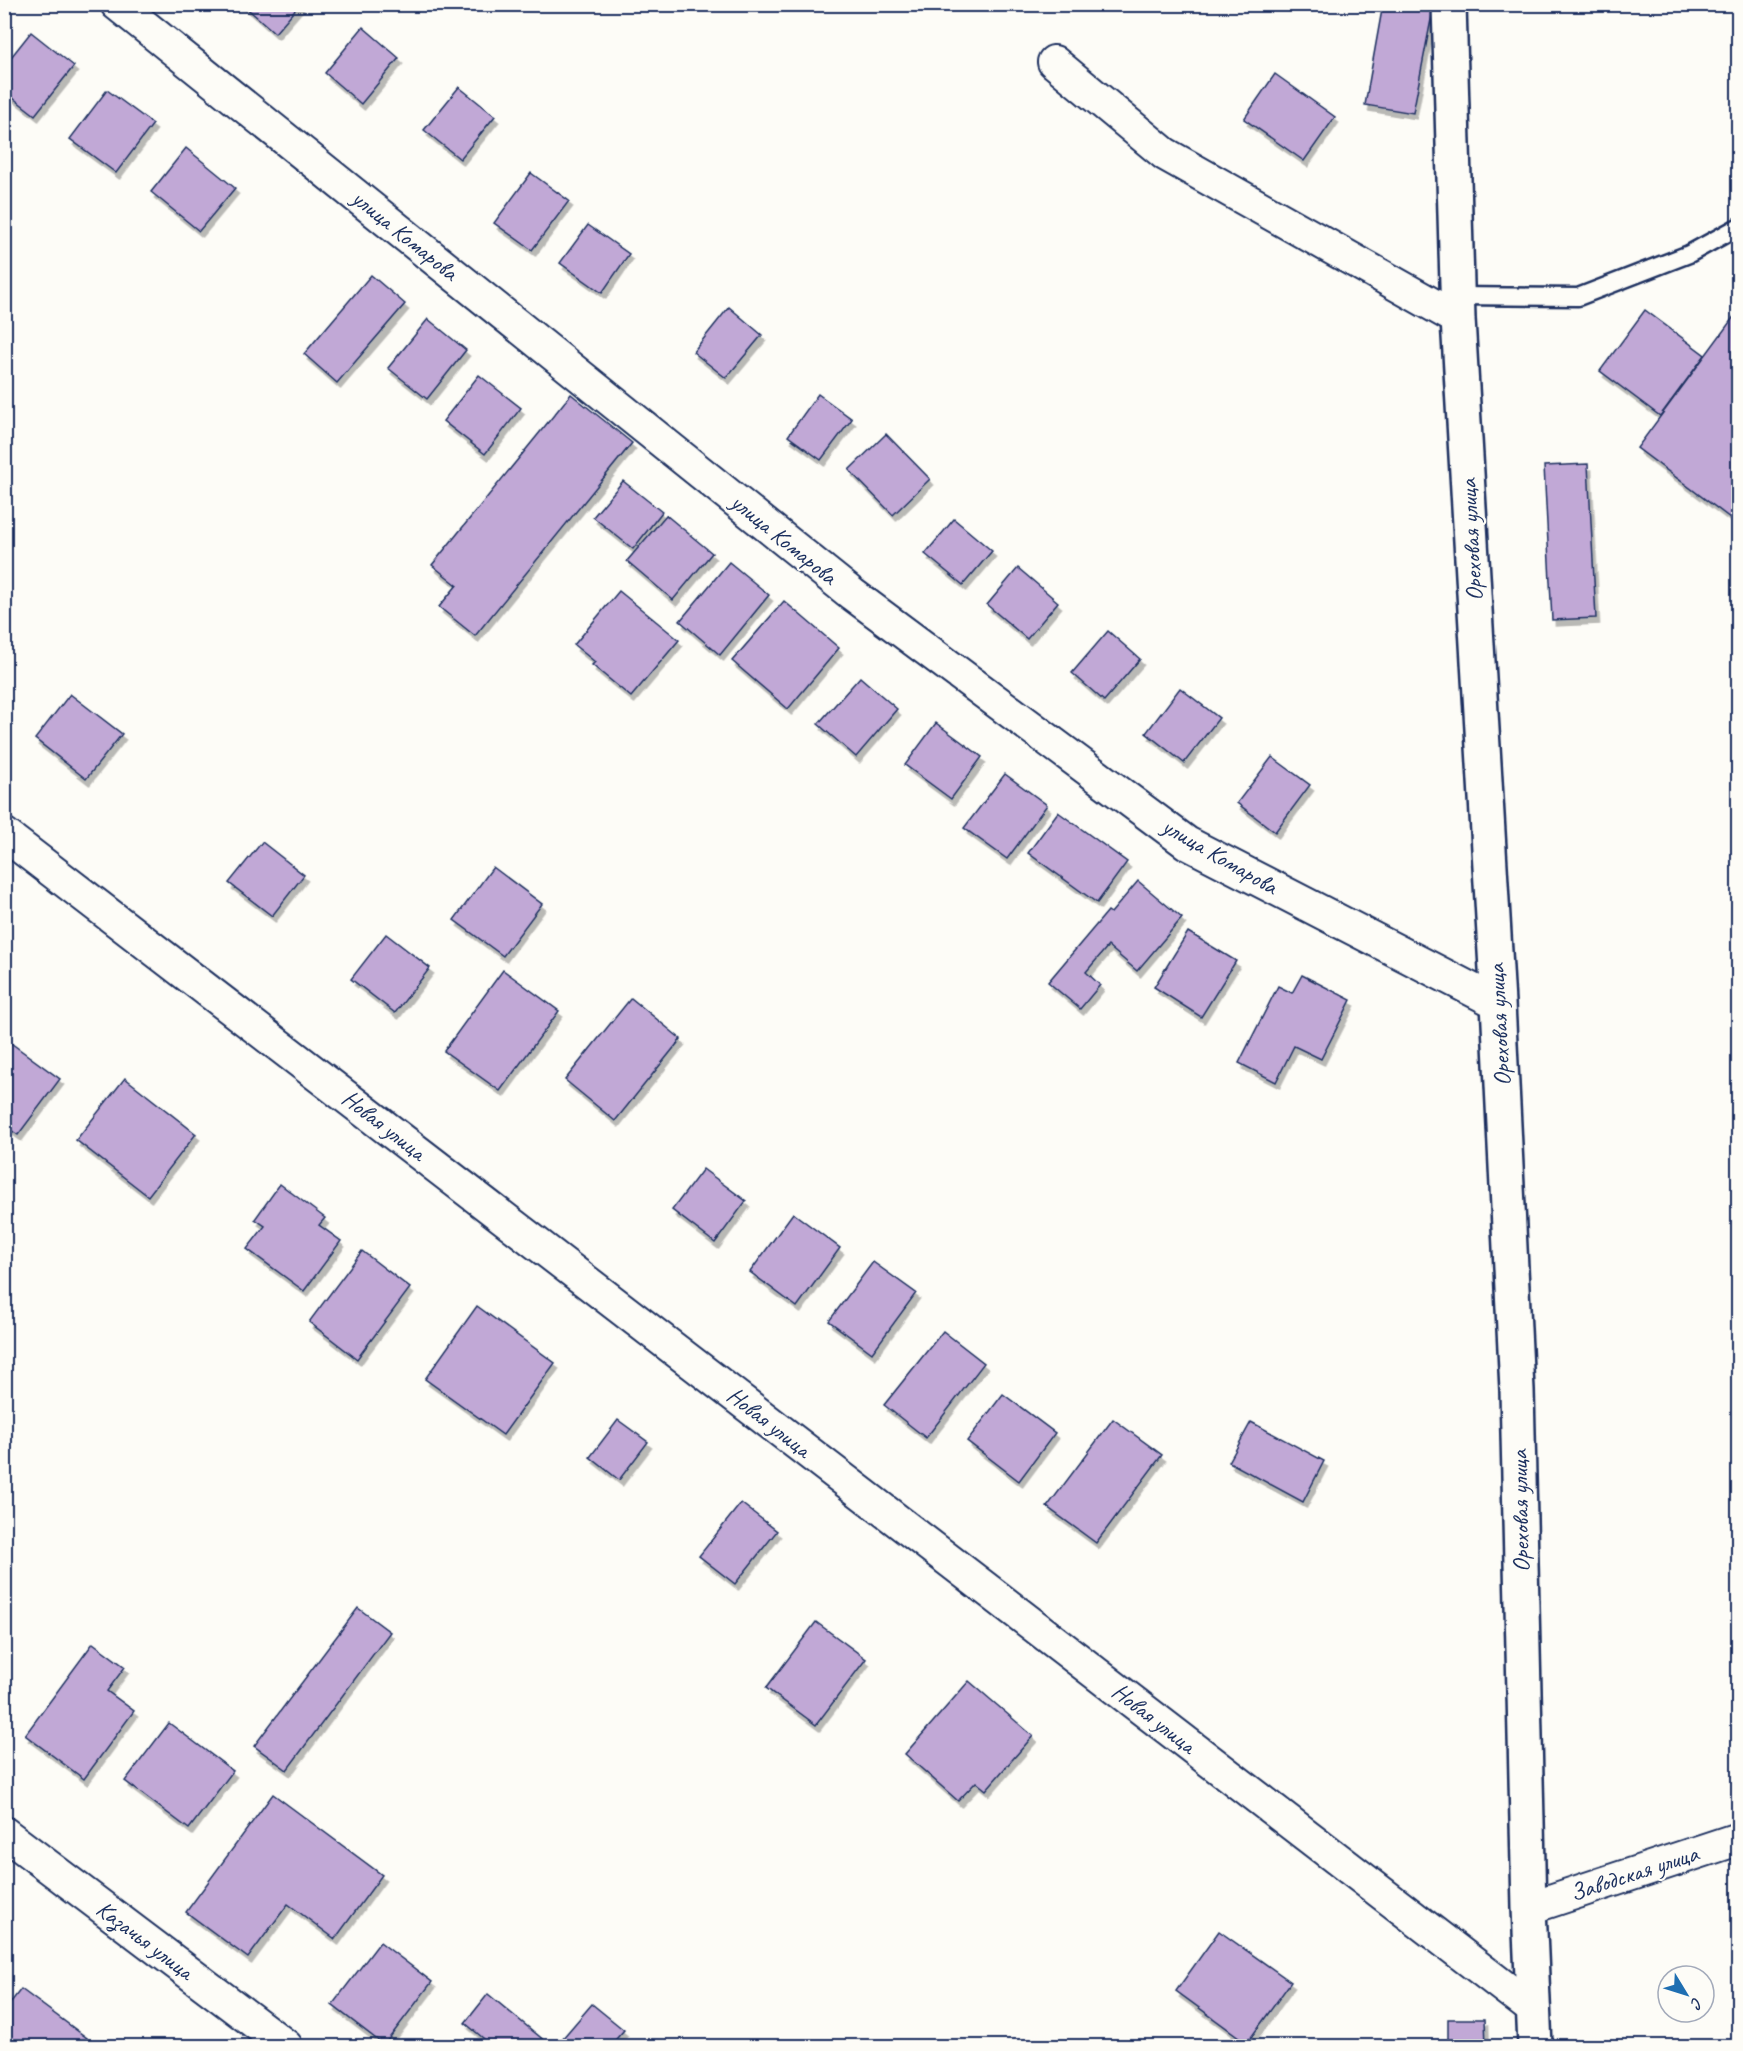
<svg xmlns="http://www.w3.org/2000/svg" width="1743" height="2051" font-family="Caveat,sans-serif">
	<style>
		.building { fill: #c1a8d6; stroke: #1b2f5e; stroke-width: 1.5; filter: url(#shadow) }
		.lines { fill: none; stroke-linecap: round; stroke-linejoin: round }
		.lane-casing { stroke: #1b2f5e; stroke-width: 21 }
		.street-casing { stroke: #1b2f5e; stroke-width: 36 }
		.secondary-casing { stroke: #1b2f5e; stroke-width: 38 }
		.lane { stroke: #fdfcf7; stroke-width: 16 }
		.street { stroke: #fdfcf7; stroke-width: 32 }
		.secondary { stroke: #fdfcf7; stroke-width: 33 }
		.labels { text-anchor: middle; dominant-baseline: central; stroke-width: 4.5; stroke-linejoin: round; paint-order: stroke }
		.street-label { font-size: 24px; fill: #1b2f5e; stroke: #fdfcf7 }
	</style>
	<defs>
		<filter id="shadow"><feDropShadow dx="3.5" dy="6" stdDeviation="0" flood-color="#0004"/></filter>
	</defs>
	<rect width="100%" height="100%" fill="#fdfcf7"/>
	<filter id="ink" filterUnits="userSpaceOnUse"><feTurbulence type="fractalNoise" baseFrequency=".0167" numOctaves="2"/><feDisplacementMap in="SourceGraphic" scale="12" xChannelSelector="R" yChannelSelector="G"/><feConvolveMatrix kernelMatrix="1 2 1 2 8 2 1 2 1" color-interpolation-filters="sRGB"/></filter>
	<g filter="url(#ink)">
		<!-- building -->
		<g class="building">
			<polygon points="242,4 300,4 275,33"/>
			<polygon points="1383,4 1434,4 1413,113 1365,105"/>
			<polygon points="363,27 399,58 361,104 325,73"/>
			<polygon points="31,32 74,66 35,115 4,91 4,66"/>
			<polygon points="1275,74 1335,117 1304,161 1244,119"/>
			<polygon points="459,87 495,116 460,159 424,130"/>
			<polygon points="107,90 153,124 116,173 70,139"/>
			<polygon points="186,148 235,188 199,231 151,192"/>
			<polygon points="531,173 569,201 532,250 494,223"/>
			<polygon points="588,225 629,254 602,293 560,263"/>
			<polygon points="371,275 405,304 337,383 304,354"/>
			<polygon points="729,307 762,335 726,378 693,352"/>
			<polygon points="1645,310 1705,355 1660,416 1600,371"/>
			<polygon points="1738,311 1738,524 1637,448"/>
			<polygon points="428,319 466,350 427,399 388,368"/>
			<polygon points="479,375 521,408 485,454 443,421"/>
			<polygon points="571,394 632,443 475,636 439,607 457,585 432,565"/>
			<polygon points="818,394 852,419 821,460 788,436"/>
			<polygon points="886,434 930,479 893,515 849,470"/>
			<polygon points="1588,464 1596,618 1552,620 1544,466"/>
			<polygon points="623,481 662,512 633,549 593,517"/>
			<polygon points="666,515 712,553 673,600 627,561"/>
			<polygon points="954,519 992,551 963,585 925,554"/>
			<polygon points="729,562 769,595 720,655 680,621"/>
			<polygon points="1018,568 1058,602 1027,639 987,605"/>
			<polygon points="619,591 679,640 631,697 592,665 595,662 574,645"/>
			<polygon points="784,601 839,648 788,709 732,661"/>
			<polygon points="1108,631 1140,659 1104,701 1072,673"/>
			<polygon points="860,677 897,709 856,757 818,724"/>
			<polygon points="1180,688 1219,718 1184,763 1146,733"/>
			<polygon points="70,694 122,734 86,779 35,739"/>
			<polygon points="936,723 982,757 951,799 905,765"/>
			<polygon points="1272,757 1310,785 1275,832 1237,803"/>
			<polygon points="1005,774 1047,805 1007,859 964,828"/>
			<polygon points="1058,812 1127,862 1097,903 1028,853"/>
			<polygon points="262,842 304,875 272,916 229,883"/>
			<polygon points="493,867 542,904 503,956 454,920"/>
			<polygon points="1138,881 1182,918 1137,971 1108,946 1086,972 1100,985 1080,1009 1048,982 1108,911 1111,913"/>
			<polygon points="1188,932 1236,961 1201,1017 1154,987"/>
			<polygon points="386,934 430,968 395,1013 351,979"/>
			<polygon points="503,970 559,1011 500,1091 444,1051"/>
			<polygon points="1302,975 1351,1000 1321,1059 1294,1046 1276,1082 1239,1063 1278,986 1292,993"/>
			<polygon points="631,998 681,1039 615,1121 565,1080"/>
			<polygon points="4,1038 60,1079 18,1135 4,1125"/>
			<polygon points="125,1078 196,1134 148,1196 76,1140"/>
			<polygon points="703,1169 746,1201 715,1243 672,1210"/>
			<polygon points="280,1184 325,1218 319,1225 341,1241 304,1291 247,1249 265,1226 255,1219"/>
			<polygon points="793,1213 840,1248 797,1307 750,1272"/>
			<polygon points="362,1251 410,1288 357,1359 309,1322"/>
			<polygon points="873,1262 916,1293 872,1353 829,1321"/>
			<polygon points="477,1306 555,1363 503,1435 425,1379"/>
			<polygon points="943,1331 984,1363 926,1438 884,1405"/>
			<polygon points="1003,1394 1055,1433 1019,1481 967,1441"/>
			<polygon points="1113,1419 1162,1455 1096,1543 1047,1507"/>
			<polygon points="618,1420 648,1442 619,1480 590,1457"/>
			<polygon points="1251,1422 1324,1461 1303,1502 1229,1462"/>
			<polygon points="741,1503 777,1531 735,1584 699,1556"/>
			<polygon points="358,1608 390,1632 287,1770 254,1746"/>
			<polygon points="816,1622 866,1659 816,1725 766,1688"/>
			<polygon points="93,1643 125,1667 107,1691 134,1711 84,1779 25,1735"/>
			<polygon points="969,1681 1033,1736 986,1790 976,1782 958,1801 905,1754"/>
			<polygon points="169,1723 233,1771 189,1829 125,1781"/>
			<polygon points="273,1794 382,1875 335,1939 288,1904 248,1958 186,1912"/>
			<polygon points="1219,1931 1291,1982 1247,2043 1176,1991"/>
			<polygon points="380,1942 432,1982 384,2045 332,2005"/>
			<polygon points="21,1989 87,2038 81,2046 4,2046 4,2011"/>
			<polygon points="488,1994 551,2046 486,2046 489,2043 465,2023"/>
			<polygon points="592,2004 624,2030 610,2046 556,2046"/>
			<polygon points="1448,2019 1485,2019 1486,2046 1448,2046"/>
			<polygon points="1738,2041 1738,2046 1702,2046 1701,2043"/>
		</g>
		<g class="lines">
			<defs>
				<polyline id="lane" points="1457,296 1578,297 1689,254 1738,227"/>
				<g id="street">
					<polyline points="117,4 852,594 1187,843 1498,1003"/>
					<polyline points="1054,62 1165,154 1458,319"/>
					<polyline points="4,834 1534,2010"/>
					<polyline points="4,1833 286,2046"/>
					<polyline points="1529,1908 1738,1839"/>
				</g>
				<polyline id="secondary" points="1449,4 1458,319 1498,1003 1517,1390 1529,1908 1535,2046"/>
			</defs>
			<!-- lane casing -->
			<use href="#lane" class="lane-casing"/>
			<!-- street casing -->
			<use href="#street" class="street-casing"/>
			<!-- secondary casing -->
			<use href="#secondary" class="secondary-casing"/>
			<!-- lane -->
			<use href="#lane" class="lane"/>
			<!-- street -->
			<use href="#street" class="street"/>
			<!-- secondary -->
			<use href="#secondary" class="secondary"/>
		</g>
	</g>
	<g class="labels">
		<!-- street labels -->
		<g class="street-label">
			<text transform="translate(405 235) rotate(39)">улица Комарова</text>
			<text transform="translate(784 539) rotate(39)">улица Комарова</text>
			<text transform="translate(1471 540) rotate(-93)">Ореховая улица</text>
			<text transform="translate(1220 856) rotate(30)">улица Комарова</text>
			<text transform="translate(1499 1025) rotate(-93)">Ореховая улица</text>
			<text transform="translate(384 1125) rotate(38)">Новая улица</text>
			<text transform="translate(769 1422) rotate(38)">Новая улица</text>
			<text transform="translate(1520 1511) rotate(-91)">Ореховая улица</text>
			<text transform="translate(1154 1718) rotate(38)">Новая улица</text>
			<text transform="translate(1634 1873) rotate(-18)">Заводская улица</text>
			<text transform="translate(145 1940) rotate(37)">Казачья улица</text>
		</g>
	</g>
	<!-- margin -->
	<rect width="1743" height="2051" fill="none" stroke="#fdfcf7" stroke-width="24"/>
	<rect x="12" y="12" width="1719" height="2027" fill="none" stroke="#1b2f5e" stroke-width="2" filter="url(#ink)"/>
	<!-- north arrow -->
	<g transform="translate(1686 1994) rotate(128)"><circle r="28" fill="#fdfcf7" stroke="#a3aaba" stroke-width="1.5"/>
	<path d="M0-4.5L10 22L0 15L-10 22Z" fill="#1f6fb2"/>
	<text y="-9" font-size="16" font-weight="bold" text-anchor="middle" fill="#1b2f5e">С</text>
	</g>
</svg>
